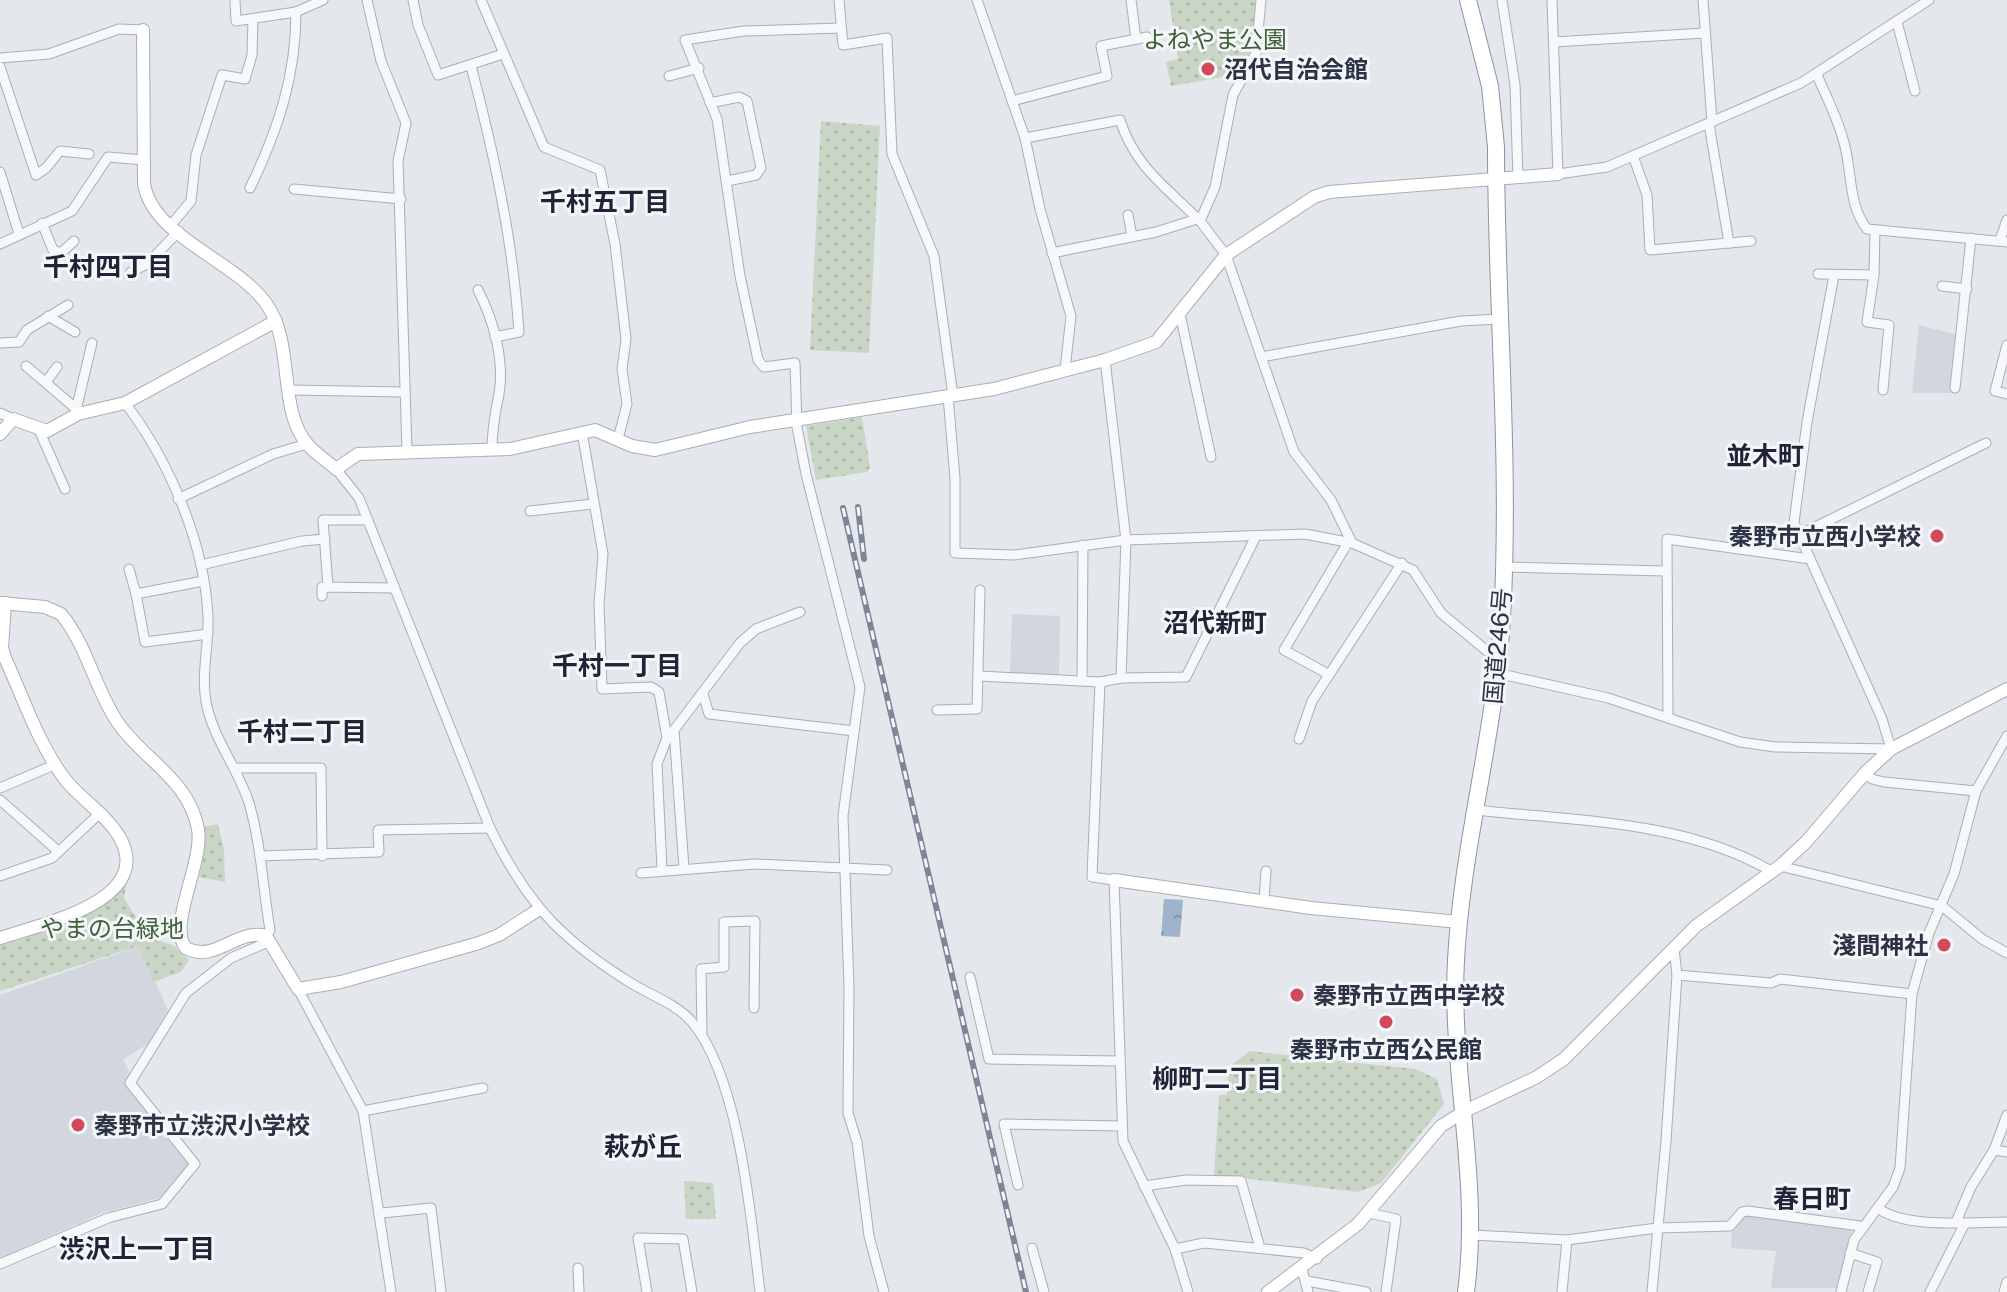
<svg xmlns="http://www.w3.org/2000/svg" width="2007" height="1292" font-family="'Public Sans','Noto Sans JP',sans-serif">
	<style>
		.built { fill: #d2d6de }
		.park { fill: url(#park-dots) }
		.water { fill: url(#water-ripples) }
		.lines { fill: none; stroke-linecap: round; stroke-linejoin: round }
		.street-casing { stroke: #a9aeb7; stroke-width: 11 }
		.secondary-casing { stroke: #a9aeb7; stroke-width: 14 }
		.highway-casing { stroke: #8b94a3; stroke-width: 18 }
		.street { stroke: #f7f8fa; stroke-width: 9 }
		.secondary { stroke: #fff; stroke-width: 12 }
		.highway { stroke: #fff; stroke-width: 16 }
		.rail-casing { stroke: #7d8696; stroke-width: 6 }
		.rail { stroke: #f4f6f9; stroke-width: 3; stroke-dasharray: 9; stroke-linecap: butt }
		.poi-dot { fill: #d1495b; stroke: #f4f6f9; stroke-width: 3 }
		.labels { text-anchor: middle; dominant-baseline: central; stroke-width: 6; stroke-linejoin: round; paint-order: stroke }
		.park-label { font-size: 24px; fill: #3f6138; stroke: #f4f6f9 }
		.poi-label { font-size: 24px; font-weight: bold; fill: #2b3445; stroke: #f4f6f9; text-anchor: start }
		.street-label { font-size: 24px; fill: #2b3445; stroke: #f4f6f9 }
		.neighbourhood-label { font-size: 26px; font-weight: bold; fill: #1d2536; stroke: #f4f6f9 }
	</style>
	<defs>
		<pattern id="park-dots" width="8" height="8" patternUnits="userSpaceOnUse" patternTransform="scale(2)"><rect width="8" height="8" fill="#c9d6c5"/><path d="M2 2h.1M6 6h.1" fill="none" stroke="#adb8ab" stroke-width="1.8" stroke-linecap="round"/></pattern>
		<pattern id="water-ripples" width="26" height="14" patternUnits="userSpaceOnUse" patternTransform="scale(2)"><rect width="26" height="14" fill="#9fb4cc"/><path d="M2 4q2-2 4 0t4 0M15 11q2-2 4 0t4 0" fill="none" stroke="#8293a7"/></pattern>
	</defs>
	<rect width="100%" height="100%" fill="#e4e7ec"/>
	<!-- built -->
	<g class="built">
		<polygon points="1919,325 1958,335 1952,393 1912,393"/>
		<polygon points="1012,614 1060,616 1059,675 1010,673"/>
		<polygon points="139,946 168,1010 148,1044 123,1059 129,1072 125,1085 188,1165 159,1198 102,1213 0,1258 0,995"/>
		<polygon points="1743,1214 1848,1226 1852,1231 1838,1288 1771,1288 1776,1251 1731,1248 1732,1228"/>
	</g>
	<!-- park -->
	<g class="park">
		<polygon points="1169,0 1255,0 1254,41 1240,74 1171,86 1166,62 1178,59"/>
		<polygon points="821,121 880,126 869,353 810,350"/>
		<polygon points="862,417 870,467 867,472 816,480 806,426"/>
		<polygon points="218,824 224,849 225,882 199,877 205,848 204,827"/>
		<polygon points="126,886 124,898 148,936 174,946 189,960 181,972 154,982 138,946 0,991 0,943 104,904"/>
		<polygon points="1250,1051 1415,1069 1437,1079 1444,1104 1381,1183 1358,1192 1214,1175 1219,1095 1227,1095 1229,1067"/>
		<polygon points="684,1181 713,1183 716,1219 686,1219"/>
	</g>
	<!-- water -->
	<polygon class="water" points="1164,899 1183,900 1180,937 1161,936"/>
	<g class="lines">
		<defs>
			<g id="street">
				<polyline points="235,0 236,21 296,12 323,0"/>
				<polyline points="367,0 381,61 406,123 398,161 407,451"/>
				<polyline points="413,0 418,25 438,75 503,54"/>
				<polyline points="481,0 544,147 600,170 615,244 626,339 622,369 627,404 618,439"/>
				<polyline points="839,0 843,45 887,38 892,154 934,256 953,396"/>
				<polyline points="977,0 1025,138 1040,209 1071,316 1065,370"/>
				<polyline points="1131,0 1136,39"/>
				<polyline points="1261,0 1256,53 1233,95 1215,187 1200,221 1226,255 1294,452 1331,500 1352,543 1413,570 1441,613 1499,661"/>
				<polyline points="1502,0 1515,85 1518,178"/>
				<polyline points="1552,0 1558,174 1607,167 1801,83 1929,0"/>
				<polyline points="1703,0 1712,122"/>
				<polyline points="1897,22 1915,91"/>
				<polyline points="841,28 744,31 685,40 717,119 740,276 758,360 764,367 795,363 797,427 806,474 860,687 843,816 849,987 848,1113 857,1142 869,1236 884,1292"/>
				<polyline points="1554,42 1705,33"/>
				<polyline points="0,58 49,54 119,29 143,30"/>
				<path d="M471,66C494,154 513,240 519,332L495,337"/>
				<polyline points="0,67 36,175 46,168 60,151 89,154"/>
				<path d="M1817,75C1826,96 1837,117 1843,139C1853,171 1847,203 1867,229L2007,242"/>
				<polyline points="669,76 699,68"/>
				<polyline points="1012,101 1107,76 1101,46 1147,37"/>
				<polyline points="710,103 739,97 747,101 761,168 756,175 727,181"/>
				<path d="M1025,138L1120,120C1135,167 1166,187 1200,221"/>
				<polyline points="1633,156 1647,195 1650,250 1729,243 1709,124"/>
				<polyline points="0,172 19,234"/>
				<path d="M250,188C278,130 296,76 296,12"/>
				<polyline points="294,189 401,199"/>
				<polyline points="1128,215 1132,236"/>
				<polyline points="42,223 53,250 61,253 74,241"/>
				<polyline points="171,225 191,201 196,155 222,75 245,79 252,55 253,19"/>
				<polyline points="2000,240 2007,220"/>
				<polyline points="1729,243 1751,241"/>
				<polyline points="0,244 72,211 108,157 144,160"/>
				<polyline points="1052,253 1156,232 1197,219"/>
				<polyline points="131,272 147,264 179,231"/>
				<polyline points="1818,274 1874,275 1875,230"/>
				<polyline points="1874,275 1867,322 1889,325 1883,390"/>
				<polyline points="1942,286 1967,289"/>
				<path d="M478,290C493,319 505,360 499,394C495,413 492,429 492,449"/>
				<polyline points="1180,314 1211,457"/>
				<polyline points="48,316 75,332"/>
				<polyline points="0,343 19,342 27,330 68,305"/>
				<polyline points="2007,345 1995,391 2007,394"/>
				<polyline points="1261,357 1461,321 1500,319"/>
				<polyline points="1105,360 1126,540 1121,678"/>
				<polyline points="26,366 81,413"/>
				<polyline points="46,382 57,367"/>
				<polyline points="1955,388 1971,238"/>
				<polyline points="290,390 405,392"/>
				<polyline points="948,396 955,478 955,553 1014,555 1126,540 1305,534 1352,543"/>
				<path d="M125,403C169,460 205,544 208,617C209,645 201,674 206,702C213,739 238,768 249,803C261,844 263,888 270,930L266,936"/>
				<polyline points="77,406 92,343"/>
				<polyline points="0,413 13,419"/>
				<polyline points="39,430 65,489"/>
				<polyline points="582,432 603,554 599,604 602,689 651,687 659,692 667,738 657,764 662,869"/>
				<path d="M336,469L359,498L490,828C525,900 558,937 626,980C647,994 676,1003 692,1022C740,1079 751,1219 760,1292"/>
				<polyline points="178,499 273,454 307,444"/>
				<polyline points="530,511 593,504"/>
				<polyline points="1799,535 1986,443"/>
				<polyline points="201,565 302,541 325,539"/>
				<polyline points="1504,567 1665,571"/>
				<polyline points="129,569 136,594"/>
				<polyline points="203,581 136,594 145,642 208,634"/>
				<polyline points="328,587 323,520 368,520"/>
				<polyline points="322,596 322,587 394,588"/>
				<polyline points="1497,673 1608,698 1740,742 1775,747 1891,749 1882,719 1794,523 1807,422 1834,275"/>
				<polyline points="1328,674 1284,650 1347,544"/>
				<polyline points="979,676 1100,682 1121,678 1186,677 1255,538"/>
				<polyline points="1082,680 1083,545"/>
				<polyline points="1100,682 1092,877 1114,880 1123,1141 1175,1249 1188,1292"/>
				<polyline points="703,694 709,714 854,731"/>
				<polyline points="937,710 977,709 980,590"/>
				<polyline points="1668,718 1667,539 1810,559"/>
				<polyline points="1299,739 1312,701 1402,563"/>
				<polyline points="234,768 321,768 322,856"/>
				<polyline points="1865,773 1872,779 1884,782 1976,791"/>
				<polyline points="0,788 54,765"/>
				<polyline points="0,800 58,851"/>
				<path d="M1476,810C1574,821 1683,820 1771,871"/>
				<polyline points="260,856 379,852 378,830 490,828"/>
				<polyline points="1780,866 1942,906 1982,939 2007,953"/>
				<polyline points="684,868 674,730 740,643 756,629 800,612"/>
				<polyline points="641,873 755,864 887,870"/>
				<polyline points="0,876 52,858 99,814"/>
				<polyline points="1264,901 1266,871"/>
				<polyline points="1677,975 1771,983 1780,979 1912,994"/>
				<polyline points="970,977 989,1059 1120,1061"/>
				<polyline points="298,989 363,1111 391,1292"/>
				<polyline points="702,1035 701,969 724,967 724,922 755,921 754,1008"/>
				<polyline points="363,1111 483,1088"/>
				<polyline points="1994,1150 2007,1152"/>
				<polyline points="1018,1185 1004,1124 1122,1126"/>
				<polyline points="1144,1186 1186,1180 1241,1181 1260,1248"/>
				<path d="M1879,1209C1908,1229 1972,1222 2007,1222"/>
				<polyline points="382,1213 431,1208 441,1292"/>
				<polyline points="1369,1213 1396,1219 1386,1292"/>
				<polyline points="1956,1222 1971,1187 1994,1150 2007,1115"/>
				<polyline points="1472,1235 1567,1240 1657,1228 1730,1226 1742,1212 1748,1211 1860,1226"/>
				<polyline points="1032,1248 1044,1292"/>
				<polyline points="1175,1249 1204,1243 1304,1253 1317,1259"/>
				<polyline points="1850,1253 1877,1262 1868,1292"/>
				<polyline points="0,1264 108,1218 162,1204 195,1164 130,1083 186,993 231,958 270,941"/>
				<polyline points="578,1268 579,1292"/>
				<polyline points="1302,1269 1308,1292"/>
				<polyline points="1307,1281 1366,1292"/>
				<polyline points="647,1292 638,1238 683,1239 692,1292"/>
				<polyline points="1562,1292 1567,1240"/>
				<polyline points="1652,1292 1666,1141 1677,975 1674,948"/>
				<polyline points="1841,1292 1854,1240 1893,1187 1900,1168 1912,994 1929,933 1954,874 1976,791 2007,736"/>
				<polyline points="1930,1292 1965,1223"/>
				<polyline points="2004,1292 2007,1282"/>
			</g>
			<g id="secondary">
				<path d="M143,30L144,183C151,237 238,261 267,305C295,345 277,410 308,445C316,454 327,461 336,469L358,454L510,449L595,430L632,446L655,450L750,427L994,389L1105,360L1156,342L1226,255L1314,197L1329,192L1558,174"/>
				<polyline points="0,434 13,419 47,431 78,414 125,403 276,321"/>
				<path d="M0,603L45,607L61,614C87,645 95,689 118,723C145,761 189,780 198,829C204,862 167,926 186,948C214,964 237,928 266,936L298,989L341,982L479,943L499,935L538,910"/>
				<polyline points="1114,880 1311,908 1459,922"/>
				<path d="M0,938C41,924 157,901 119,836C105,813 80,799 64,778C38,743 23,697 5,658L2,648L5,603"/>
				<polyline points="1268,1292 1358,1224 1441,1126 1465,1111 1537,1077 1564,1059 1696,926 1780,866 1806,842 1865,773 1891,749 2007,689"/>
			</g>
			<path id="highway" d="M1466,1292C1481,1181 1450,1071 1456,960C1462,846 1495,734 1502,619C1511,462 1496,304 1496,147L1490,86L1468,0"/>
		</defs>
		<!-- street casing -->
		<use href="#street" class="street-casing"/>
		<!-- secondary casing -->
		<use href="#secondary" class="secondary-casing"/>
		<!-- highway casing -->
		<use href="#highway" class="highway-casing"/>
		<!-- street -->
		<use href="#street" class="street"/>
		<!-- secondary -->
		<use href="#secondary" class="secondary"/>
		<!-- highway -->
		<use href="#highway" class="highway"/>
		<defs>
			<g id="rail">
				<polyline points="858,507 864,559"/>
				<polyline points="843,508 1026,1292"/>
			</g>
		</defs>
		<!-- rail casing -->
		<use href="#rail" class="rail-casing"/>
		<!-- rail -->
		<use href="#rail" class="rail"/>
	</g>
	<!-- markers -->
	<g class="poi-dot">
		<circle cx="1208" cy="69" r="8"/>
		<circle cx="1937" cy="536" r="8"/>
		<circle cx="1944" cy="945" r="8"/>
		<circle cx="1297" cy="995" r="8"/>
		<circle cx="1386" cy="1022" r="8"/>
		<circle cx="78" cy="1125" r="8"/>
	</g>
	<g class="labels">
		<!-- park labels -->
		<g class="park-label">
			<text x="1215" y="39">よねやま公園</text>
			<text x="112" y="928">やまの台緑地</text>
		</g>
		<!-- poi labels -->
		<g class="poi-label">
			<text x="1224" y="69">沼代自治会館</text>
			<text x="1921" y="536" text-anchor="end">秦野市立西小学校</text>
			<text x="1928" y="945" text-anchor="end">淺間神社</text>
			<text x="1313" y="995">秦野市立西中学校</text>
			<text x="1386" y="1049" text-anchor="middle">秦野市立西公民館</text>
			<text x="94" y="1125">秦野市立渋沢小学校</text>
		</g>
		<!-- street labels -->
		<g class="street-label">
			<text transform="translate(1497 646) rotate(-85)">国道246号</text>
		</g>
		<!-- neighbourhood labels -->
		<g class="neighbourhood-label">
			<text x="605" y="201">千村五丁目</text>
			<text x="108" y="266">千村四丁目</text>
			<text x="1765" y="455">並木町</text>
			<text x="1215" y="622">沼代新町</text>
			<text x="617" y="665">千村一丁目</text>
			<text x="302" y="731">千村二丁目</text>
			<text x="1217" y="1078">柳町二丁目</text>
			<text x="643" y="1146">萩が丘</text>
			<text x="1812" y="1198">春日町</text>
			<text x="137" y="1248">渋沢上一丁目</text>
		</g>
	</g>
</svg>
